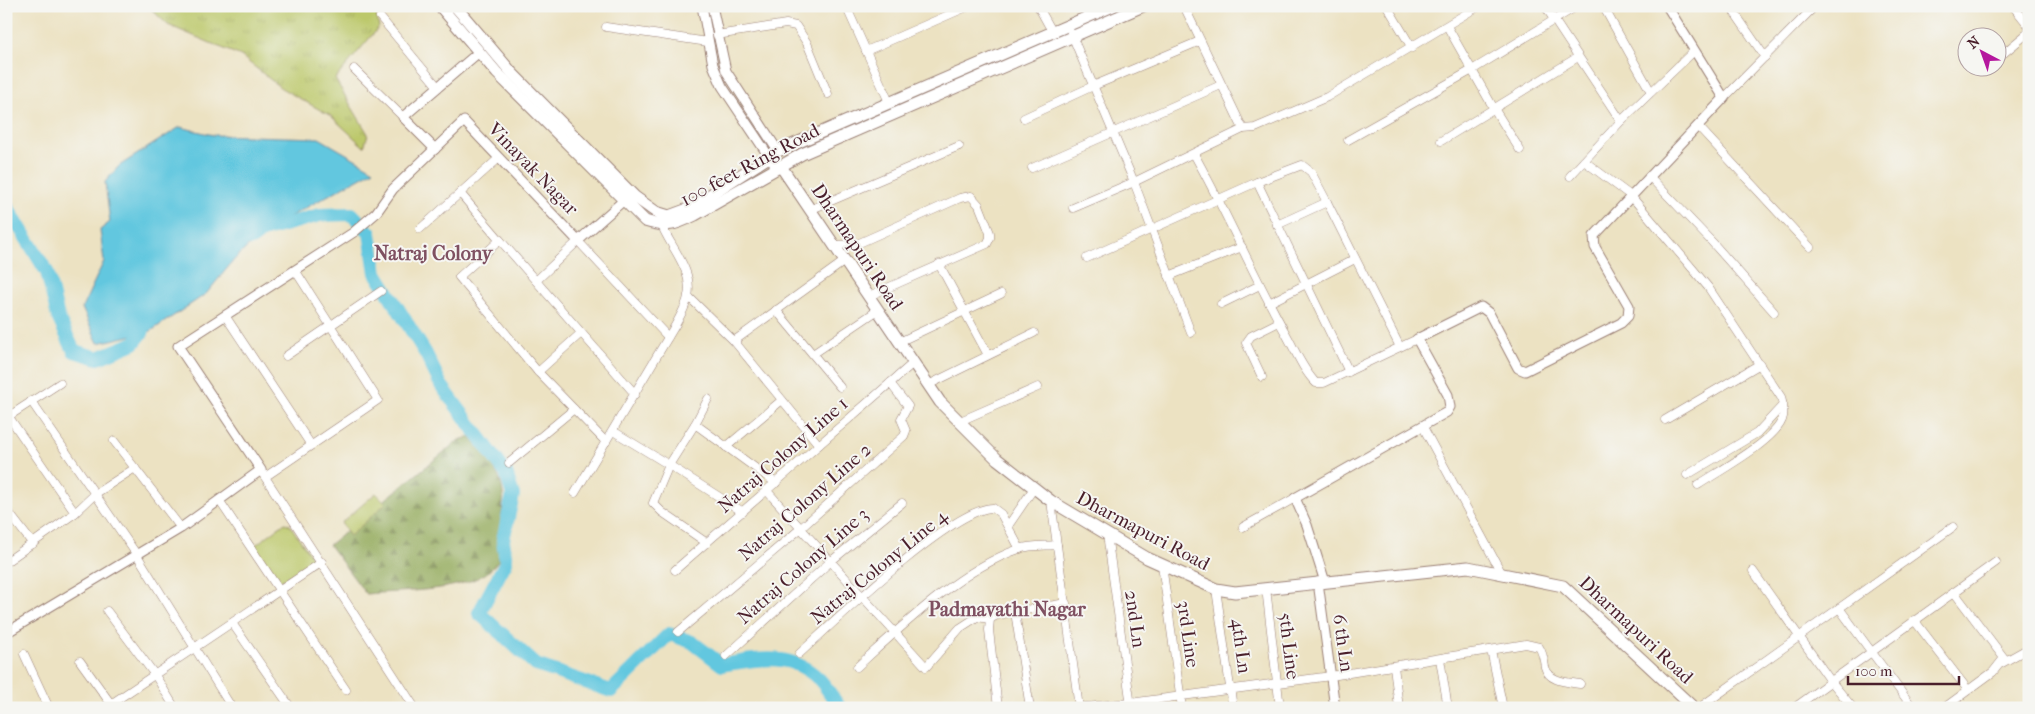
<svg xmlns="http://www.w3.org/2000/svg" width="2035" height="714" font-family="'IM FELL French Canon',serif">
	<style>
		.grass { fill: url(#grass-tufts); stroke: #83744a }
		.forest { fill: url(#forest-firs); stroke: #706644 }
		.green { fill: #bcc86a; stroke: #83744a }
		.water { fill: #62c7df; stroke: #567385 }
		.lines { fill: none; stroke-linecap: round; stroke-linejoin: round }
		.river { stroke: #62c7df; stroke-width: 14 }
		.minor-casing { stroke: #9b8076; stroke-width: 9 }
		.tertiary-casing { stroke: #9b8076; stroke-width: 11 }
		.primary-casing { stroke: #9b8076; stroke-width: 13 }
		.minor { stroke: #fff; stroke-width: 8 }
		.tertiary { stroke: #fff; stroke-width: 9 }
		.primary { stroke: #fff; stroke-width: 11 }
		.labels { text-anchor: middle; dominant-baseline: central; stroke-width: 4; stroke-linejoin: round; paint-order: stroke }
		.street-label { font-size: 19px; fill: #4a1f2b; stroke: #f6f6f2 }
		.neighbourhood-label { font-size: 20px; font-weight: bold; fill: #7f5061; stroke: #f6f6f2 }
	</style>
	<defs>
		<pattern id="grass-tufts" width="24" height="20" patternUnits="userSpaceOnUse" patternTransform="scale(1.25)"><rect width="24" height="20" fill="#bcc86a"/><path d="M3 7l-1-3M5 7V3M7 7l1-3M15 17l-1-3M17 17v-4M19 17l1-3" fill="none" stroke="#a3ab5c"/></pattern>
		<pattern id="forest-firs" width="22" height="20" patternUnits="userSpaceOnUse" patternTransform="scale(1.25)"><rect width="22" height="20" fill="#95ac5e"/><path d="M5 1l3.5 6h-7zM16 11l3.5 6h-7z" fill="#7c8b4e"/></pattern>
	</defs>
	<rect width="100%" height="100%" fill="#f6f6f2"/>
	<filter id="ink" filterUnits="userSpaceOnUse"><feTurbulence type="fractalNoise" baseFrequency=".02" numOctaves="2"/><feDisplacementMap in="SourceGraphic" scale="10" xChannelSelector="R" yChannelSelector="G"/><feConvolveMatrix kernelMatrix="1 2 1 2 8 2 1 2 1" color-interpolation-filters="sRGB"/></filter>
	<filter id="wash" filterUnits="userSpaceOnUse"><feTurbulence type="fractalNoise" baseFrequency=".0096" numOctaves="4" result="noise"/><feDisplacementMap in="SourceGraphic" scale="20" xChannelSelector="R" yChannelSelector="G"/><feGaussianBlur stdDeviation="1.12" result="paint"/><feColorMatrix in="noise" values="0 0 0 0 0 0 0 0 0 0 0 0 0 0 0 0 0 1.4 0 .05"/><feComposite in="paint" operator="in"/></filter>
	<g filter="url(#wash)">
		<rect width="100%" height="100%" fill="#ece2c2"/>
		<!-- grass -->
		<polygon class="grass" points="148,6 378,6 376,11 379,27 335,79 368,134 364,147 331,116 281,88 241,56 168,25"/>
		<!-- forest -->
		<path class="forest" d="M470,437C486,456 505,475 503,502C502,525 496,534 499,560C495,564 490,571 485,574C456,592 400,591 366,594L329,545L459,440Z"/>
		<!-- green -->
		<g class="green">
			<polygon points="376,493 386,503 350,536 341,523"/>
			<polygon points="285,523 290,525 315,562 277,583 254,546"/>
		</g>
		<!-- water -->
		<polygon class="water" points="180,127 213,135 319,138 374,170 264,231 234,260 206,294 151,331 98,343 82,308 104,261 100,230 110,222 105,182 119,166"/>
		<g class="lines">
			<!-- river -->
			<g class="river">
				<polyline points="6,205 47,272 58,317 74,351 98,358 134,343 142,333 147,316"/>
				<path d="M251,239L262,231L320,215L352,214L370,233L376,273L426,354L441,385L506,473L513,495L503,540L506,562L479,613L536,665L611,691L669,634L692,642L722,665C758,659 790,651 819,679C827,687 833,699 840,708"/>
			</g>
		</g>
	</g>
	<g filter="url(#ink)">
		<g class="lines">
			<defs>
				<g id="minor">
					<polyline points="846,6 889,102"/>
					<polyline points="1038,6 1053,33"/>
					<polyline points="1087,6 1090,16"/>
					<polyline points="1184,6 1243,129 1255,128 1327,97 1479,6"/>
					<polyline points="1387,6 1412,48"/>
					<polyline points="1545,6 1621,121"/>
					<polyline points="1603,6 1651,92"/>
					<polyline points="1730,6 1765,57"/>
					<polyline points="2013,6 2029,26"/>
					<polyline points="380,17 438,87"/>
					<polyline points="1447,26 1493,107 1520,150"/>
					<polyline points="606,27 708,42"/>
					<polyline points="1071,33 1134,182 1191,333"/>
					<polyline points="717,35 786,24 796,26 807,43 828,94"/>
					<polyline points="866,51 969,6"/>
					<polyline points="1998,58 2029,32"/>
					<polyline points="354,69 403,117"/>
					<polyline points="1724,98 1815,6"/>
					<polyline points="1024,118 1093,86 1200,41"/>
					<polyline points="1698,126 1810,247"/>
					<polyline points="1348,140 1472,70 1577,6"/>
					<polyline points="1441,141 1578,57"/>
					<path d="M1194,154C1227,213 1253,275 1286,334C1295,350 1303,370 1316,383H1324L1417,339"/>
					<path d="M1584,161L1631,196L1708,287L1781,397C1783,404 1785,413 1782,420C1773,442 1719,471 1698,485"/>
					<polyline points="1032,168 1221,85"/>
					<polyline points="1570,176 1621,121 1694,51"/>
					<polyline points="1649,176 1712,242 1774,312"/>
					<polyline points="1257,182 1349,372"/>
					<polyline points="460,193 500,240"/>
					<polyline points="1073,208 1134,182 1243,129"/>
					<polyline points="812,209 959,146"/>
					<polyline points="1277,225 1327,202"/>
					<polyline points="420,229 499,158"/>
					<polyline points="836,245 857,244 960,198 971,196 979,205 990,233 990,238 987,244 869,296"/>
					<polyline points="1087,258 1257,182 1302,165 1311,172 1327,202 1400,347"/>
					<polyline points="939,264 988,355"/>
					<polyline points="1169,276 1242,247"/>
					<polyline points="536,281 578,241 668,337"/>
					<polyline points="688,296 734,341 819,445"/>
					<polyline points="1269,303 1355,259"/>
					<polyline points="1221,304 1260,285"/>
					<polyline points="776,310 840,387"/>
					<polyline points="226,317 311,445"/>
					<polyline points="734,341 846,260"/>
					<polyline points="899,342 1001,294"/>
					<polyline points="813,354 878,310"/>
					<polyline points="286,356 381,291"/>
					<polyline points="538,372 581,333"/>
					<polyline points="1262,377 1246,343 1251,336 1279,322"/>
					<polyline points="928,385 1034,333"/>
					<polyline points="31,401 137,555 232,708"/>
					<polyline points="9,417 75,513"/>
					<polyline points="6,418 60,383"/>
					<polyline points="1665,420 1760,364"/>
					<polyline points="958,422 1038,387"/>
					<polyline points="695,424 708,399"/>
					<polyline points="1423,427 1502,574"/>
					<polyline points="613,431 669,465 653,503 662,512 707,543"/>
					<polyline points="114,441 181,528"/>
					<polyline points="606,442 538,372 459,277 500,240 635,394"/>
					<polyline points="726,447 782,400"/>
					<polyline points="509,463 574,409"/>
					<polyline points="263,474 415,708"/>
					<polyline points="1687,475 1757,433 1783,405"/>
					<polyline points="265,477 378,400 295,270"/>
					<polyline points="767,491 926,667 960,628 977,617 990,619"/>
					<path d="M575,493L676,324C680,316 687,305 688,296C694,269 668,245 660,221"/>
					<polyline points="219,500 346,690"/>
					<polyline points="1051,501 1079,708"/>
					<polyline points="6,509 33,544"/>
					<polyline points="743,512 669,465 695,424 776,483"/>
					<polyline points="1008,526 1034,488"/>
					<polyline points="1243,527 1295,498"/>
					<polyline points="1107,534 1131,706"/>
					<polyline points="6,562 75,513 95,494 135,468"/>
					<polyline points="1162,565 1182,708"/>
					<polyline points="675,570 912,364"/>
					<polyline points="1753,571 1830,680 1853,708"/>
					<polyline points="1266,588 1280,708"/>
					<polyline points="1216,589 1233,708"/>
					<polyline points="1839,608 1913,708"/>
					<polyline points="107,611 155,675 175,708"/>
					<polyline points="1015,612 1030,708"/>
					<polyline points="1914,620 1968,690"/>
					<polyline points="232,623 291,708"/>
					<polyline points="678,632 800,529 904,436 906,431 901,419 908,406 890,383"/>
					<polyline points="1491,650 1503,708"/>
					<polyline points="24,654 49,708"/>
					<path d="M799,654C832,624 953,507 993,508L1001,514L1020,549"/>
					<polyline points="726,656 830,562 902,503"/>
					<polyline points="1440,659 1448,708"/>
					<polyline points="80,661 111,704"/>
					<polyline points="2002,663 2029,648"/>
					<polyline points="1394,666 1399,708"/>
					<path d="M857,667C902,626 961,569 1019,549C1030,545 1045,546 1057,545"/>
					<polyline points="105,708 322,562"/>
					<polyline points="998,708 989,630 990,619 997,615 1066,603"/>
					<path d="M1075,708L1130,703L1331,676L1526,644L1539,647C1543,653 1544,660 1545,667C1549,682 1567,682 1580,684"/>
					<polyline points="1699,708 1953,527"/>
					<polyline points="1794,708 1996,562"/>
					<polyline points="1944,708 1993,672 2004,658 1954,592"/>
				</g>
				<g id="tertiary">
					<polyline points="702,6 713,65 722,86 776,167"/>
					<polyline points="712,6 726,71 778,151"/>
					<polyline points="435,149 403,117 479,52"/>
					<polyline points="1318,582 1335,708"/>
					<polyline points="1325,582 1307,525 1295,498 1447,412 1450,407 1448,395 1417,339 1481,307 1489,313 1518,368 1525,371 1621,323 1628,316 1629,306 1595,247 1594,236 1724,98 1667,6"/>
					<polyline points="6,633 181,528 261,470 178,346 354,232 376,213 393,189 464,121 578,241 624,200"/>
				</g>
				<g id="primary">
					<path d="M440,6L497,73L645,221C667,228 675,225 695,215L802,154L1143,6"/>
					<polyline points="455,6 512,73 635,197 656,212 669,216 688,209 778,151 1113,6"/>
					<polyline points="780,165 940,402 997,459 1051,501 1147,558 1216,589 1235,592 1468,567 1563,586 1694,708"/>
				</g>
			</defs>
			<!-- minor casing -->
			<use href="#minor" class="minor-casing"/>
			<!-- tertiary casing -->
			<use href="#tertiary" class="tertiary-casing"/>
			<!-- primary casing -->
			<use href="#primary" class="primary-casing"/>
			<!-- minor -->
			<use href="#minor" class="minor"/>
			<!-- tertiary -->
			<use href="#tertiary" class="tertiary"/>
			<!-- primary -->
			<use href="#primary" class="primary"/>
		</g>
	</g>
	<g class="labels">
		<!-- street labels -->
		<g class="street-label">
			<text transform="translate(750 165) rotate(-28)">100 feet Ring Road</text>
			<text transform="translate(533 169) rotate(46)">Vinayak Nagar</text>
			<text transform="translate(857 247) rotate(56)">Dharmapuri Road</text>
			<text transform="translate(783 455) rotate(-41)">Natraj Colony Line 1</text>
			<text transform="translate(805 502) rotate(-41)">Natraj Colony Line 2</text>
			<text transform="translate(1143 531) rotate(28)">Dharmapuri Road</text>
			<text transform="translate(803 566) rotate(-41)">Natraj Colony Line 3</text>
			<text transform="translate(879 567) rotate(-39)">Natraj Colony Line 4</text>
			<text transform="translate(1135 619) rotate(82)">2nd Ln</text>
			<text transform="translate(1636 630) rotate(43)">Dharmapuri Road</text>
			<text transform="translate(1188 634) rotate(82)">3rd Line</text>
			<text transform="translate(1343 643) rotate(82)">6 th Ln</text>
			<text transform="translate(1241 646) rotate(82)">4th Ln</text>
			<text transform="translate(1289 646) rotate(83)">5th Line</text>
		</g>
		<!-- neighbourhood labels -->
		<g class="neighbourhood-label">
			<text x="433" y="253">Natraj Colony</text>
			<text x="1007" y="609">Padmavathi Nagar</text>
		</g>
	</g>
	<!-- margin -->
	<rect width="2035" height="714" fill="none" stroke="#f6f6f2" stroke-width="25"/>
	<!-- north arrow -->
	<g transform="translate(1982 52) rotate(319)"><circle r="24" fill="#f6f6f2" stroke="#b1a0a2"/>
	<path d="M0-4L9 19L0 12L-9 19Z" fill="#b5179e"/>
	<text y="-8" font-size="14" font-weight="bold" text-anchor="middle" fill="#4a1f2b">N</text>
	</g>
	<!-- scale -->
	<path d="M1848 676v8h111v-8" fill="none" stroke="#4a1f2b" stroke-width="2.5"/>
	<text x="1855" y="676" font-size="15" fill="#4a1f2b" stroke="#f6f6f2" stroke-width="4" paint-order="stroke">100 m</text>
</svg>
